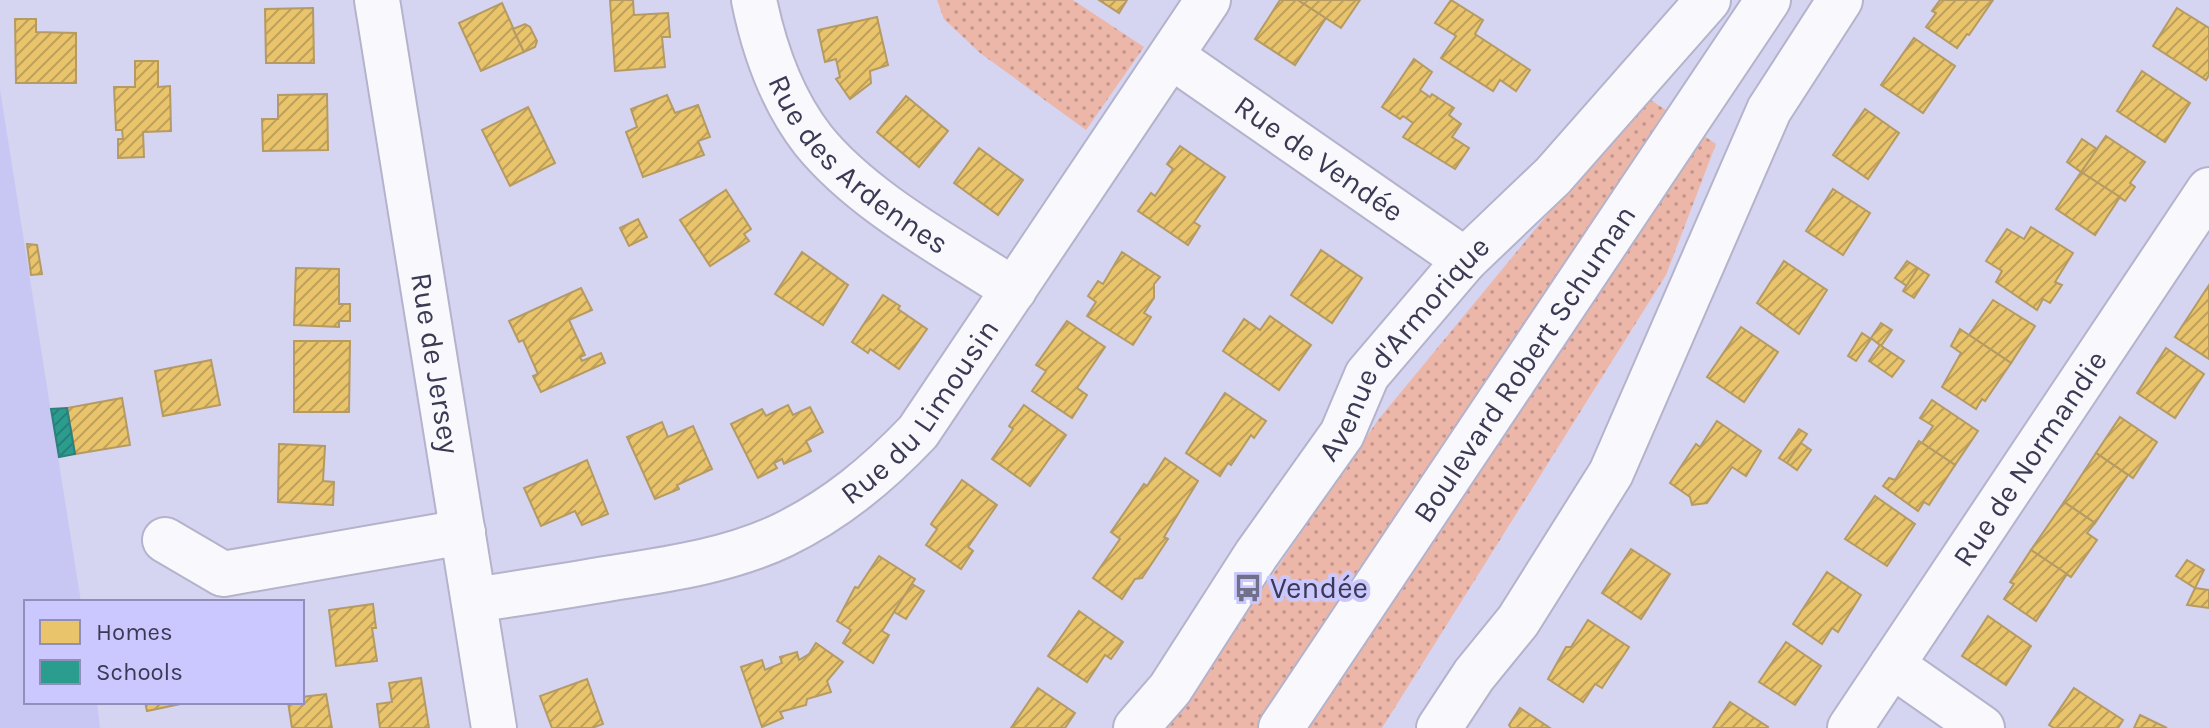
<svg xmlns="http://www.w3.org/2000/svg" width="2209" height="728" font-family="Karla,sans-serif">
	<style>
		.built { fill: #c8c7f4 }
		.grass { fill: url(#grass-dots) }
		.homes { fill: url(#homes-hatch); stroke: #b59a63; stroke-width: 2 }
		.schools { fill: url(#schools-hatch); stroke: #2f7f7d; stroke-width: 2 }
		.lines { fill: none; stroke-linecap: round; stroke-linejoin: round }
		.minor-casing { stroke: #b4b3cc; stroke-width: 48 }
		.secondary-casing { stroke: #b4b3cc; stroke-width: 48 }
		.minor { stroke: #f9f9fd; stroke-width: 44 }
		.secondary { stroke: #f9f9fd; stroke-width: 44 }
		.labels { text-anchor: middle; dominant-baseline: central; stroke-width: 8; stroke-linejoin: round; paint-order: stroke }
		.street-label { font-size: 30px; fill: #3b3954; stroke: #cac8fe }
		.poi-label { font-size: 30px; fill: #3b3954; stroke: #cac8fe; text-anchor: start }
	</style>
	<defs>
		<pattern id="grass-dots" width="8" height="8" patternUnits="userSpaceOnUse" patternTransform="scale(2)"><rect width="8" height="8" fill="#ecb7a9"/><path d="M2 2h.1M6 6h.1" fill="none" stroke="#c0968c" stroke-width="1.8" stroke-linecap="round"/></pattern>
		<pattern id="homes-hatch" width="6" height="6" patternUnits="userSpaceOnUse" patternTransform="scale(2)"><rect width="6" height="6" fill="#e9c46a"/><path d="M-1 1l2-2M0 6l6-6M5 7l2-2" fill="none" stroke="#bea05a"/></pattern>
		<pattern id="schools-hatch" width="6" height="6" patternUnits="userSpaceOnUse" patternTransform="scale(2)"><rect width="6" height="6" fill="#2a9d8f"/><path d="M-1 1l2-2M0 6l6-6M5 7l2-2" fill="none" stroke="#258177"/></pattern>
	</defs>
	<rect width="100%" height="100%" fill="#d5d5f1"/>
	<!-- built -->
	<polygon class="built" points="0,89 81,602 26,602 26,702 97,702 100,728 0,728"/>
	<!-- grass -->
	<g class="grass">
		<polygon points="937,0 1073,0 1144,47 1086,130 980,53 944,19"/>
		<polygon points="1645,96 1716,144 1666,275 1382,728 1168,728 1378,420"/>
	</g>
	<!-- homes -->
	<g class="homes">
		<polygon points="610,0 633,0 634,15 668,13 670,37 662,37 665,67 615,71"/>
		<polygon points="1099,0 1127,0 1119,13"/>
		<polygon points="1280,0 1298,0 1326,18 1295,65 1255,39"/>
		<polygon points="1298,0 1360,0 1341,28"/>
		<polygon points="1451,0 1483,20 1475,34 1530,70 1516,91 1500,80 1493,91 1441,58 1456,36 1435,23"/>
		<polygon points="1940,0 1993,0 1969,35 1967,34 1957,48 1926,27 1936,13 1932,11"/>
		<polygon points="502,3 524,52 481,71 459,23"/>
		<polygon points="313,8 314,63 266,63 265,9"/>
		<polygon points="2177,8 2209,28 2209,75 2206,80 2153,46"/>
		<polygon points="877,17 888,65 870,71 871,83 850,99 836,79 840,77 836,59 825,62 818,30"/>
		<polygon points="15,19 36,19 36,32 76,33 76,83 16,83"/>
		<polygon points="525,24 530,27 537,41 535,47 524,52 513,29"/>
		<polygon points="1914,38 1955,66 1923,113 1881,85"/>
		<polygon points="1414,59 1432,72 1420,90 1430,97 1432,94 1454,108 1449,115 1461,124 1452,137 1469,148 1455,169 1403,137 1413,123 1403,116 1400,119 1382,107"/>
		<polygon points="135,61 158,61 158,87 170,86 171,131 143,132 144,157 118,158 118,139 123,139 122,130 116,130 114,87 135,87"/>
		<polygon points="2142,71 2190,103 2165,142 2117,111"/>
		<polygon points="327,94 328,150 263,151 262,119 278,119 278,95"/>
		<polygon points="667,95 675,113 698,105 710,137 698,141 704,155 643,177 626,132 637,127 631,109"/>
		<polygon points="906,96 948,131 919,167 877,132"/>
		<polygon points="528,107 555,163 510,186 482,130"/>
		<polygon points="1865,109 1899,133 1868,179 1833,155"/>
		<polygon points="2106,136 2145,162 2130,183 2135,187 2125,201 2081,172"/>
		<polygon points="2082,139 2097,149 2081,172 2067,162"/>
		<polygon points="1180,146 1225,177 1194,222 1200,226 1188,245 1138,211 1151,193 1155,196 1173,169 1167,164"/>
		<polygon points="979,148 1023,180 998,215 954,183"/>
		<polygon points="2081,172 2120,197 2095,235 2056,209"/>
		<polygon points="1833,189 1870,213 1843,255 1806,231"/>
		<polygon points="726,190 751,229 744,234 749,241 710,266 680,220"/>
		<polygon points="638,219 647,237 629,246 620,228"/>
		<polygon points="2031,227 2073,253 2055,282 2062,285 2050,303 2043,299 2037,310 1996,282 2002,271 1986,261 2007,229 2024,239"/>
		<polygon points="27,244 37,245 42,274 31,275"/>
		<polygon points="1321,250 1362,278 1332,323 1291,295"/>
		<polygon points="802,252 848,285 823,325 775,294"/>
		<polygon points="1122,252 1160,277 1154,284 1154,298 1144,313 1151,317 1133,345 1087,316 1096,302 1088,296 1098,281 1103,284"/>
		<polygon points="1784,261 1827,290 1799,334 1757,303"/>
		<polygon points="1907,261 1918,268 1907,286 1895,278"/>
		<polygon points="296,268 339,269 339,304 350,304 350,321 339,321 339,327 294,325"/>
		<polygon points="1918,268 1929,275 1914,298 1903,291"/>
		<polygon points="2209,285 2209,359 2175,337"/>
		<polygon points="581,288 592,310 569,320 585,355 580,357 582,361 601,353 605,363 541,392 533,376 538,374 523,340 519,342 509,321"/>
		<polygon points="883,295 900,306 898,309 927,329 899,369 870,349 868,353 852,342"/>
		<polygon points="1993,300 2035,326 2011,363 1969,335"/>
		<polygon points="1270,316 1311,345 1279,390 1223,351 1244,319 1260,330"/>
		<polygon points="1067,321 1105,347 1077,388 1087,395 1072,418 1032,391 1046,371 1036,365"/>
		<polygon points="1881,323 1892,330 1881,346 1871,338"/>
		<polygon points="1741,327 1778,352 1744,402 1707,377"/>
		<polygon points="1960,329 2011,363 1985,401 1982,399 1976,409 1942,387 1961,353 1951,346"/>
		<polygon points="1862,333 1871,339 1856,361 1848,356"/>
		<polygon points="294,341 350,341 349,412 294,412"/>
		<polygon points="1880,345 1904,361 1892,377 1869,361"/>
		<polygon points="2166,348 2204,374 2175,418 2137,393"/>
		<polygon points="211,360 220,405 163,416 155,371"/>
		<polygon points="1225,393 1266,421 1254,438 1251,435 1231,465 1228,463 1220,476 1186,453"/>
		<polygon points="122,398 130,445 75,454 67,408"/>
		<polygon points="1932,400 1978,431 1955,465 1922,443 1933,426 1920,418"/>
		<polygon points="788,405 793,415 810,407 823,432 806,441 811,451 784,464 782,459 774,463 777,468 758,478 731,424 762,409 766,416"/>
		<polygon points="1024,405 1066,435 1030,486 992,459 1013,429 1009,426"/>
		<polygon points="2120,417 2157,442 2133,478 2096,453"/>
		<polygon points="1717,421 1761,451 1746,476 1732,467 1707,503 1692,505 1690,497 1670,483 1696,444 1700,447"/>
		<polygon points="662,422 668,437 693,426 712,469 677,485 679,489 655,499 627,437"/>
		<polygon points="1799,429 1807,434 1787,463 1779,458"/>
		<polygon points="1919,441 1955,465 1929,505 1924,502 1918,511 1883,486 1889,478 1895,480"/>
		<polygon points="1801,443 1811,450 1797,470 1787,463"/>
		<polygon points="279,444 325,446 323,481 334,482 333,505 278,502"/>
		<polygon points="2096,453 2128,475 2095,523 2064,502"/>
		<polygon points="1165,458 1198,481 1164,537 1168,539 1142,578 1135,579 1122,599 1093,578 1120,539 1111,532 1144,484 1147,486"/>
		<polygon points="587,460 608,514 582,525 575,511 541,526 524,488"/>
		<polygon points="962,480 997,505 968,547 973,551 961,569 926,545 937,529 931,524"/>
		<polygon points="1875,496 1915,524 1887,566 1845,539"/>
		<polygon points="2064,502 2095,523 2087,533 2097,540 2071,577 2031,550"/>
		<polygon points="1631,549 1670,574 1641,619 1602,593"/>
		<polygon points="2031,550 2067,574 2036,621 2004,599 2014,584 2010,582"/>
		<polygon points="879,556 915,579 882,631 889,635 873,663 843,643 851,630 837,621 855,587 858,588"/>
		<polygon points="2187,560 2204,570 2195,588 2176,576"/>
		<polygon points="1827,572 1861,595 1838,632 1832,628 1822,644 1793,624"/>
		<polygon points="912,584 924,591 906,619 894,612"/>
		<polygon points="2195,588 2209,590 2209,608 2187,605"/>
		<polygon points="373,604 376,628 372,628 377,661 336,666 329,610"/>
		<polygon points="1079,611 1123,642 1111,659 1105,655 1087,682 1048,656"/>
		<polygon points="1988,616 2031,646 2006,685 1962,656"/>
		<polygon points="1588,620 1629,647 1602,688 1595,684 1583,702 1548,679 1566,647 1571,647"/>
		<polygon points="1786,642 1821,666 1795,705 1759,682"/>
		<polygon points="816,643 843,662 827,681 831,692 807,699 806,705 780,712 783,718 762,727 741,667 762,660 765,670 782,663 780,657 797,652 799,660 809,654"/>
		<polygon points="421,678 429,728 380,728 377,704 392,702 389,683"/>
		<polygon points="587,679 603,724 592,728 552,728 540,696"/>
		<polygon points="1038,688 1075,713 1065,728 1011,728"/>
		<polygon points="2074,688 2123,720 2118,728 2054,728 2049,725"/>
		<polygon points="326,694 332,728 292,728 288,702 302,702 302,697"/>
		<polygon points="145,702 190,702 147,711"/>
		<polygon points="1730,702 1768,727 1767,728 1713,728"/>
		<polygon points="1520,708 1550,728 1511,728 1509,725"/>
		<polygon points="2140,715 2167,728 2134,728"/>
	</g>
	<!-- schools -->
	<polygon class="schools" points="67,408 75,454 59,457 51,409"/>
	<g class="lines">
		<defs>
			<g id="minor">
				<path id="s1" d="M377,0L494,728"/>
				<path id="s2" d="M754,0C764,49 782,100 813,140C862,201 948,247 1014,290"/>
				<path id="s3" d="M1171,56L1465,260"/>
				<polyline points="165,540 223,574 463,532"/>
				<path id="s4" d="M474,600C520,593 566,586 612,578C670,569 731,560 783,535C836,509 878,474 918,432L1208,0"/>
				<polyline points="1892,665 1982,728"/>
				<path id="s5" d="M1136,728L1170,689L1256,555L1342,434L1367,375L1465,260L1553,176L1708,0"/>
				<polyline points="1439,728 1474,675 1518,621 1611,473 1769,110 1840,0"/>
				<path id="s6" d="M1850,728L2209,190"/>
			</g>
			<g id="secondary">
				<path id="s7" d="M1281,728L1768,0"/>
			</g>
		</defs>
		<!-- minor casing -->
		<use href="#minor" class="minor-casing"/>
		<!-- secondary casing -->
		<use href="#secondary" class="secondary-casing"/>
		<!-- minor -->
		<use href="#minor" class="minor"/>
		<!-- secondary -->
		<use href="#secondary" class="secondary"/>
	</g>
	<!-- icons -->
	<defs>
		<symbol id="bus-bare" viewBox="-9 -9 18 18"><path d="M-5-6H5V4H4V6H2V4H-2V6H-4V4H-5ZM-3.5-4V0h7V-4ZM-3.5 1.2v1.5H-2V1.2ZM2 1.2v1.5H3.5V1.2Z" fill="#71708b" stroke="#cac8fe" stroke-width="2.5" paint-order="stroke"/></symbol>
	</defs>
	<g fill-rule="evenodd">
		<use href="#bus-bare" x="1228" y="568" width="40" height="40"/>
	</g>
	<g class="labels">
		<!-- street labels -->
		<g class="street-label">
			<text stroke="none"><textPath href="#s2" startOffset="202">Rue des Ardennes</textPath></text>
			<text stroke="none"><textPath href="#s3" startOffset="180">Rue de Vendée</textPath></text>
			<text stroke="none"><textPath href="#s5" startOffset="466">Avenue d'Armorique</textPath></text>
			<text stroke="none"><textPath href="#s1" startOffset="368">Rue de Jersey</textPath></text>
			<text stroke="none"><textPath href="#s7" startOffset="438">Boulevard Robert Schuman</textPath></text>
			<text stroke="none"><textPath href="#s4" startOffset="504">Rue du Limousin</textPath></text>
			<text stroke="none"><textPath href="#s6" startOffset="324">Rue de Normandie</textPath></text>
		</g>
		<!-- poi labels -->
		<g class="poi-label">
			<text x="1270" y="588">Vendée</text>
		</g>
	</g>
	<!-- legend -->
	<rect x="24" y="600" width="280" height="104" fill="#cac8fe" stroke="#918fba" stroke-width="2"/>
	<rect x="40" y="620" width="40" height="24" fill="#e9c46a" stroke="#918fba" stroke-width="2"/>
	<text x="96" y="640" font-size="24" fill="#3b3954">Homes</text>
	<rect x="40" y="660" width="40" height="24" fill="#2a9d8f" stroke="#918fba" stroke-width="2"/>
	<text x="96" y="680" font-size="24" fill="#3b3954">Schools</text>
</svg>
